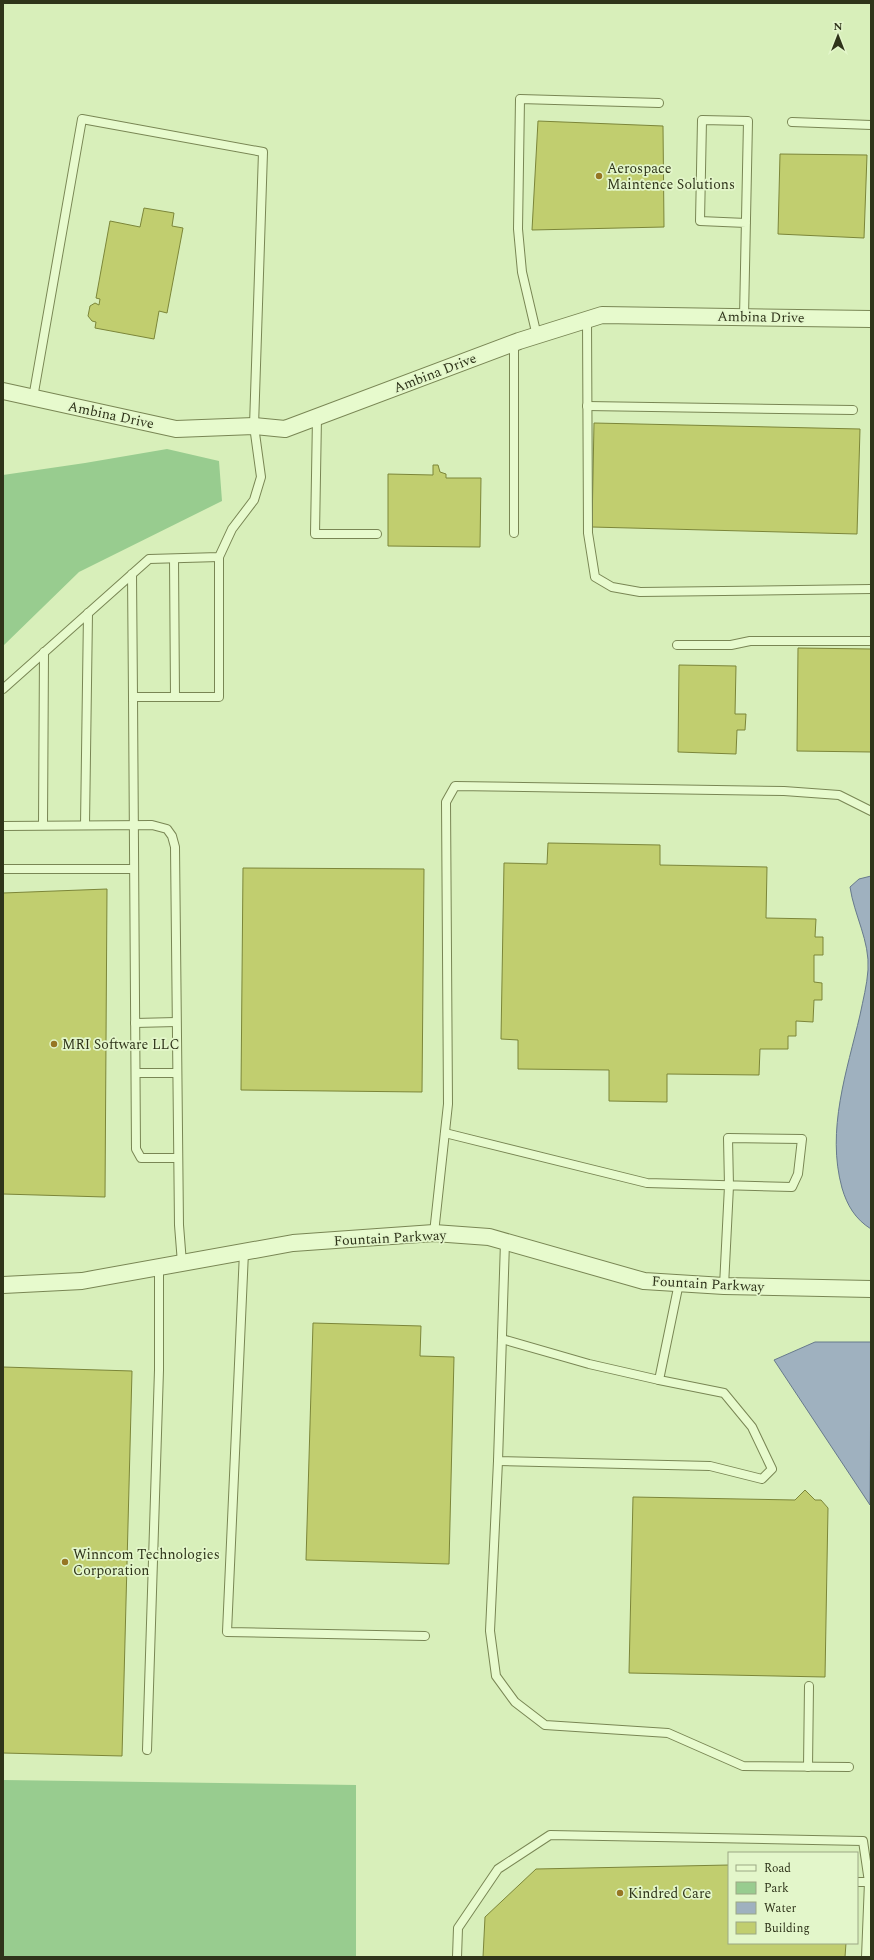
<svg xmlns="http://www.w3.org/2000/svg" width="874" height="1960" font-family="Spectral,serif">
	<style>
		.green { fill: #98cc8f }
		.water { fill: #9fb1bf; stroke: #677a8c }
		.building { fill: #c1ce6f; stroke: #7c8639 }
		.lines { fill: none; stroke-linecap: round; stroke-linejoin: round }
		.service-casing { stroke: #798654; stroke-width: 10 }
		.minor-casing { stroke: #798654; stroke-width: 18 }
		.service { stroke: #e7facd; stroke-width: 8 }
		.minor { stroke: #e7facd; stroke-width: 16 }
		.poi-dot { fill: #967623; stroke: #e3f6ca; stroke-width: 1.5 }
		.labels { text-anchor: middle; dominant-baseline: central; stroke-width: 3.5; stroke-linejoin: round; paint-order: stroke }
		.poi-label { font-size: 14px; fill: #2f341a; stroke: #e3f6ca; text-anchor: start }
		.street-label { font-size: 14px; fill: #2f341a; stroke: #e3f6ca }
	</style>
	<rect width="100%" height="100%" fill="#d8efba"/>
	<!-- green -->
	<g class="green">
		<polygon points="167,449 219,461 222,501 79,572 3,646 3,475 85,463"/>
		<polygon points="3,1780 356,1785 356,1957 3,1957"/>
	</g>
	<!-- water -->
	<g class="water">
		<path d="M871,876V1229C855,1219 847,1205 842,1188C826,1130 847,1071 860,1015C863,1000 867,985 868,970C870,941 854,915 850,887L859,879Z"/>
		<polygon points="815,1342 871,1342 870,1505 774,1360"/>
	</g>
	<!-- building -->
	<g class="building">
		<polygon points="538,121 663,126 664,227 532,230"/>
		<polygon points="780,154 867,155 864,238 778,234"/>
		<polygon points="144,208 174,213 172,226 183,228 167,313 159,311 154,339 95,328 96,322 92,321 88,316 90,306 95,303 99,305 100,299 96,298 110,221 140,227"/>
		<polygon points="594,423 860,429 857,534 592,527"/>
		<polygon points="433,465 438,465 440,472 446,474 446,478 481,478 480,547 388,546 388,474 433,475"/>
		<polygon points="798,648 871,649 871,752 797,751"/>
		<polygon points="679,665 736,666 735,714 746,714 745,730 737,730 736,754 678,752"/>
		<polygon points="548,843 660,845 660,865 767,867 766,918 816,919 815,937 823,937 823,955 814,955 814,982 822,983 822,1000 814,1000 813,1022 796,1021 796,1036 788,1036 788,1049 760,1049 759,1075 667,1074 667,1102 609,1101 609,1070 518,1069 518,1040 501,1039 504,863 547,864"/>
		<polygon points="243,868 424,869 422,1092 241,1090"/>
		<polygon points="107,889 105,1197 3,1194 3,893"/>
		<polygon points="313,1323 421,1326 420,1356 454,1357 449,1564 306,1560"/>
		<polygon points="3,1367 132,1371 122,1756 3,1753"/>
		<polygon points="805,1490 815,1500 821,1500 828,1508 825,1677 629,1673 633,1497 795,1500"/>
		<polygon points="729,1865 729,1943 846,1943 845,1957 483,1957 485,1917 536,1869"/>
	</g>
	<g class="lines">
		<defs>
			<g id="service">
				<polyline points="792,122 871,125"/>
				<polyline points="744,317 748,121 702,120 700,221 746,223"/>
				<polyline points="587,320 588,533 595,577 612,587 640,592 871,589"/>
				<polyline points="537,336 522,272 518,229 520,99 659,103"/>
				<polyline points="587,406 853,410"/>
				<polyline points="317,417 315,534 377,534"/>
				<polyline points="514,533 514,343"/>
				<polyline points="174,559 175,697"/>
				<polyline points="132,574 133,697"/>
				<polyline points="677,645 731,645 750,641 871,641"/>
				<polyline points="3,689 149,559 219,557 232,529 254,500 261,477 254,426 263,152 82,119 33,398"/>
				<polyline points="43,825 44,652"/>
				<polyline points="85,825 88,613"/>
				<polyline points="3,826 152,825 167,829 172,836 175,847 179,1225 182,1263"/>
				<polyline points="3,869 134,869"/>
				<polyline points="135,1023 176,1022"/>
				<polyline points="136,1073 177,1073"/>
				<polyline points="445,1133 647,1183 792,1187 798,1174 802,1139 728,1138 729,1186 724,1286"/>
				<polyline points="178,1158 141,1158 136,1149 133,697 219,697 219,557"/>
				<polyline points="434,1233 448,1104 446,802 455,786 784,791 839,795 871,811"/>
				<polyline points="505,1242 498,1461 710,1466 762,1479 772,1469 752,1427 724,1393 659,1380 679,1283"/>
				<polyline points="244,1252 227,1632 425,1636"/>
				<polyline points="502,1339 589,1364 659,1380"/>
				<polyline points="498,1461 490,1631 496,1676 515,1702 545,1725 668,1733 743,1766 849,1767"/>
				<polyline points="147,1750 159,1370 159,1267"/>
				<polyline points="808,1767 809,1686"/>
				<polyline points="857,1882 869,1882"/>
				<polyline points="457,1957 458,1928 498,1869 550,1835 863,1841 869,1882 866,1957"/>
			</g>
			<g id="minor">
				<polyline points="3,391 176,429 254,426 285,429 519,341 602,315 871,319"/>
				<polyline points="3,1285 82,1281 293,1243 434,1233 489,1237 644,1281 724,1286 871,1289"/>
			</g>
		</defs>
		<!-- service casing -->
		<use href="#service" class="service-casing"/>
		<!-- minor casing -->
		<use href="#minor" class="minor-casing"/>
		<!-- service -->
		<use href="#service" class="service"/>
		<!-- minor -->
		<use href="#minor" class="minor"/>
	</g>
	<!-- markers -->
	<g class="poi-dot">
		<circle cx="599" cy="176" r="4"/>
		<circle cx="54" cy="1044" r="4"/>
		<circle cx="65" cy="1562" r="4"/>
		<circle cx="620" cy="1893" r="4"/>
	</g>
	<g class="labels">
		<!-- poi labels -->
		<g class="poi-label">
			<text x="607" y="168">Aerospace<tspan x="607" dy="16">Maintence Solutions</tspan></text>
			<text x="62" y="1044">MRI Software LLC</text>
			<text x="73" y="1554">Winncom Technologies<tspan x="73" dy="16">Corporation</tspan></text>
			<text x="628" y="1893">Kindred Care</text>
		</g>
		<!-- street labels -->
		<g class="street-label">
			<text transform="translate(761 317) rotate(1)">Ambina Drive</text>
			<text transform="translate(435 373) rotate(-21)">Ambina Drive</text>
			<text transform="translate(111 415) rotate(12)">Ambina Drive</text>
			<text transform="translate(390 1238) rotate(-3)">Fountain Parkway</text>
			<text transform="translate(708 1284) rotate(3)">Fountain Parkway</text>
		</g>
	</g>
	<!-- border -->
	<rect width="874" height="1960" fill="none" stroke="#2f341a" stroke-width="8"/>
	<!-- legend -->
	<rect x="728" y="1852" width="130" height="92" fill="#e3f6ca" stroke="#9ba884"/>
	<rect x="736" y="1865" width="20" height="6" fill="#e7facd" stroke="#9ba884"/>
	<text x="764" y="1872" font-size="12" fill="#2f341a">Road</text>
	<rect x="736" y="1882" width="20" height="12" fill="#98cc8f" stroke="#9ba884"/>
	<text x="764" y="1892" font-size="12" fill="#2f341a">Park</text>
	<rect x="736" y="1902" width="20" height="12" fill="#9fb1bf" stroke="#9ba884"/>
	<text x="764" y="1912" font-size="12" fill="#2f341a">Water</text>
	<rect x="736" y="1922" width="20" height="12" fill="#c1ce6f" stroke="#9ba884"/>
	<text x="764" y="1932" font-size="12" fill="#2f341a">Building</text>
	<!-- north arrow -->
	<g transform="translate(838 36)" stroke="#e3f6ca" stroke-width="3" paint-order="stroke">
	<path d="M0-3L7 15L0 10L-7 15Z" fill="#2f341a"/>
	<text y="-6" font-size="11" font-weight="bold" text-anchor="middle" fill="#2f341a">N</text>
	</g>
</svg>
